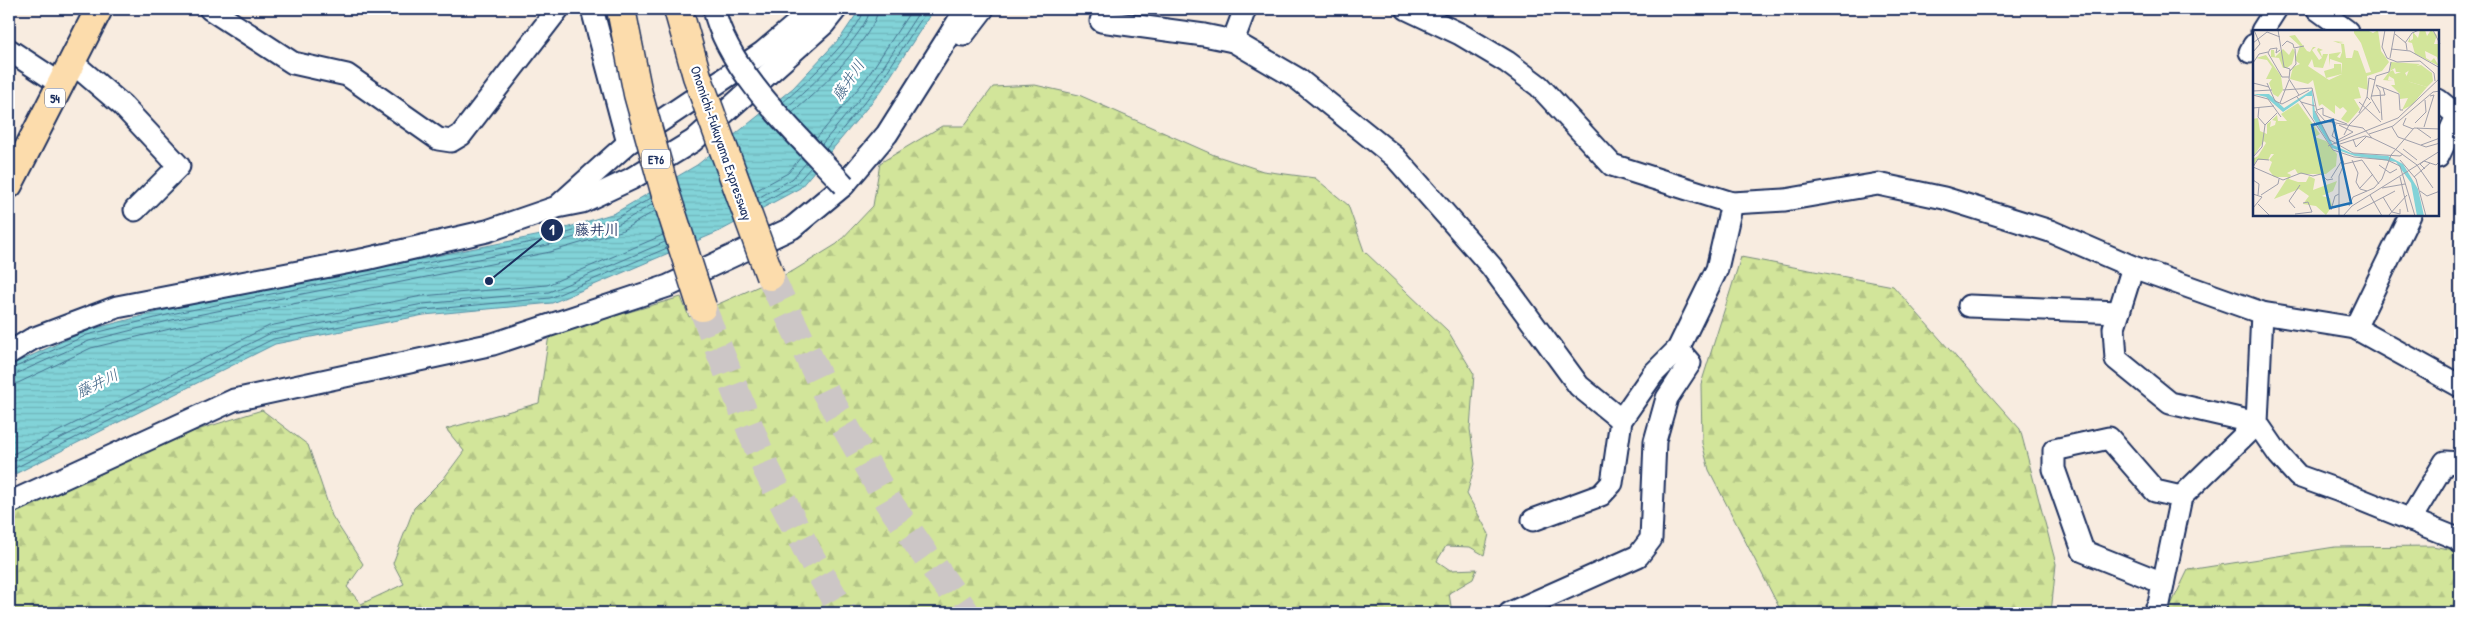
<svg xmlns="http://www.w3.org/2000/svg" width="2469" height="622" font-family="'Patrick Hand','Klee One',sans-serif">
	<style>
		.forest { fill: url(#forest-firs); stroke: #768a7c }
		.water { fill: url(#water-rules); stroke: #5991a7 }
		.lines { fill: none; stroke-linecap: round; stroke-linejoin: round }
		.shore { stroke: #44718f; stroke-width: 1 }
		.highway-tunnel { stroke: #ccc6c6; stroke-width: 28; stroke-dasharray: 28 14; stroke-linecap: butt }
		.minor-casing { stroke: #1b2f5e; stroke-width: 25 }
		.major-casing { stroke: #1b2f5e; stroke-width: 30 }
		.minor { stroke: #fff; stroke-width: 21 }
		.major { stroke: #fcdcac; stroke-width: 26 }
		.minor-bridge-casing { stroke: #1b2f5e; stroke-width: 25; stroke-linecap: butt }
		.highway-bridge-casing { stroke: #1b2f5e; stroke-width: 31; stroke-linecap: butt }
		.minor-bridge { stroke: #fff; stroke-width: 21 }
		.highway-bridge { stroke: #fcdcac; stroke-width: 28 }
		.labels { text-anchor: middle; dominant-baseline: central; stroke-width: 4.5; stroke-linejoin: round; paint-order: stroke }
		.shield { fill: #fff; stroke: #5f6d8e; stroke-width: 1 }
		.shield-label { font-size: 12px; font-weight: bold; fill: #1b2f5e }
		.street-label { font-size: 14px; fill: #1b2f5e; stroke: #fff }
		.water-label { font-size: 15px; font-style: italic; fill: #3a6083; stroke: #fff }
		.inset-road { fill: none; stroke: #a0a0ac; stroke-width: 1 }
		.view { fill: #1f6fb2; fill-opacity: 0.15; stroke: #1f6fb2; stroke-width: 2.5 }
		.inset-edge { fill: none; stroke: #1b2f5e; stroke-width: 2.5 }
		.leader { fill: none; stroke: #1b2f5e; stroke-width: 2 }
		.callout-dot { fill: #1b2f5e; stroke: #fff; stroke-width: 2 }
		.mark-label { font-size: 15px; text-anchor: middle; font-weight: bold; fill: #fff }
		.callout-label { font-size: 15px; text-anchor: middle; font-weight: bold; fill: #1b2f5e; stroke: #fff; stroke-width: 4.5; stroke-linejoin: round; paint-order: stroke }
	</style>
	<defs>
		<pattern id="forest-firs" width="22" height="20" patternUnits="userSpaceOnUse" patternTransform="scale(1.25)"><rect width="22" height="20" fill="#d2e59a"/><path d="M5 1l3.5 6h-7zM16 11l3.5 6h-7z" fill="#b4c587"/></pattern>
		<pattern id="water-rules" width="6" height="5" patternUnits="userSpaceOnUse" patternTransform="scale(1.25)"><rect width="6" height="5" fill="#82d3d8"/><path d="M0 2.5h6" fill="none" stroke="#70b5bc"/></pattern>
	</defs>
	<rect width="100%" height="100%" fill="#f8ece0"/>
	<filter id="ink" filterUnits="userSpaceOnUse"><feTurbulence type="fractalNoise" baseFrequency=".02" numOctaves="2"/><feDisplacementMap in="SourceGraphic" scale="10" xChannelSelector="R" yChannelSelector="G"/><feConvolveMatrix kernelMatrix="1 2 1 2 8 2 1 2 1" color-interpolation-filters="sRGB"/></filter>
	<g filter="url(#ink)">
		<!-- forest -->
		<g class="forest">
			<polygon points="1035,85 1079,95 1214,155 1263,171 1315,178 1348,205 1364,251 1448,331 1474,374 1470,429 1475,464 1467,494 1489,534 1484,555 1470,547 1446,546 1437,561 1450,570 1477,569 1473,579 1449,593 1452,613 9,613 9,513 165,440 262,410 308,445 332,516 363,564 347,587 361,604 404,584 393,563 414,508 444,478 464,451 446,429 539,403 549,335 681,297 689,317 793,271 837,244 873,206 880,163 942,126 964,126 993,87"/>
			<polygon points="1741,257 1893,286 2020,429 2056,564 2051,613 1782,613 1709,470 1702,443 1701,384"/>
			<polygon points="2432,546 2460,551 2460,613 2167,613 2188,570 2335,547"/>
		</g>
		<!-- water -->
		<polygon class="water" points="860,9 934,9 881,91 800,188 720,231 552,303 424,315 275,344 9,477 9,366 85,331 170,309 546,234 615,213 697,165 793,88 841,37"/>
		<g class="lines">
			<!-- shore -->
			<g class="shore">
				<path d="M783,102C801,88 862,30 864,9"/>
				<path d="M787,107C806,92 869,31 870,9"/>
				<path d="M792,113C813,96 877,35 878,9"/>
				<polyline points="816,139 866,79 912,9"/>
				<polyline points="822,144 872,84 921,9"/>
				<polyline points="826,149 877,87 928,9"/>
				<polyline points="755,191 788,173 801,157"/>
				<polyline points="758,198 792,179 806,163"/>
				<polyline points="760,204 796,184 811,167"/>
				<polyline points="9,370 87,335 171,314 547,239 617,218 651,198"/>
				<polyline points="9,377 89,341 172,320 548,245 619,224 653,204"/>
				<polyline points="9,384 18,383 91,348 174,328 550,252 621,231 655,211"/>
				<polyline points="9,456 269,326 422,296 547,285 663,235"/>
				<polyline points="9,464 271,333 423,304 549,292 665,242"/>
				<polyline points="9,471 273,339 424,310 550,298 667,248"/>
			</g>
			<!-- highway-tunnel -->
			<g class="highway-tunnel">
				<polyline points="770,276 825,391 887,500 966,613"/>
				<polyline points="702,307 766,468 809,554 843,613"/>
			</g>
			<defs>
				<g id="minor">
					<polyline points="210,9 293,63 347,75 438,139 451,141 461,135 558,9"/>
					<polyline points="592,9 628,143"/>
					<polyline points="1245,9 1233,41 1298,79 1395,157 1491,266 1579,386 1621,420"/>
					<polyline points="1407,9 1460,34 1507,62 1539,86 1612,165 1732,203 1785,200 1878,184 1944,198 2050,231 2133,267 2262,313 2355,328 2460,386"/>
					<polyline points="2317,9 2347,31"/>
					<polyline points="1101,21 1204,35 1233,41"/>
					<polyline points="2262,31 2276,9"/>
					<polyline points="963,35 983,9"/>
					<polyline points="9,50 62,85"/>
					<polyline points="2250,52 2254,45"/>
					<polyline points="73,63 122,105 179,166 135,210"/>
					<polyline points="2438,100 2458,116"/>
					<polyline points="2438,157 2460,110"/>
					<polyline points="559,205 628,143 762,53 814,9"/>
					<polyline points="2133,267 2114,328 2116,359 2170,403 2257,423 2279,455 2298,476 2337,490 2458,539 2460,542"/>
					<polyline points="1969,306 2119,312"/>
					<polyline points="2355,328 2410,215"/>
					<polyline points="9,353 32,339 117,307 366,259 487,231 557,207 582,202 631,179 693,141 824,24 836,9"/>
					<polyline points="9,503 234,400 493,344 668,286 792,228 844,185 887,134 966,9"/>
					<polyline points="1533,520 1601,495 1612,483 1621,420 1653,374 1678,349 1717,269 1732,203"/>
					<polyline points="2410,520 2445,462 2460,463"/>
					<polyline points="2163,583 2083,551 2054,469 2054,450 2109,438 2155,491 2181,497"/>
					<polyline points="1510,613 1638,556 1651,539 1655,441 1667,398 1690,363 1678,349"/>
					<polyline points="2154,613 2159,604 2181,497 2257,423 2262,313"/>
				</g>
				<polyline id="major" points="9,185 99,9"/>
			</defs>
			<!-- minor casing -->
			<use href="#minor" class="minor-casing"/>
			<!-- major casing -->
			<use href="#major" class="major-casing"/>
			<!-- minor -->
			<use href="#minor" class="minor"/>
			<!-- major -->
			<use href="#major" class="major"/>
			<defs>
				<path id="minor-bridge" d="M714,9C728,73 801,138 844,185"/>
				<g id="highway-bridge">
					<polyline points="621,9 638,94 666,195 702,307"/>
					<polyline points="678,9 697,76 770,276"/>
				</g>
			</defs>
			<!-- minor-bridge casing -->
			<use href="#minor-bridge" class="minor-bridge-casing"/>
			<!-- highway-bridge casing -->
			<use href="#highway-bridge" class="highway-bridge-casing"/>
			<!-- minor-bridge -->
			<use href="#minor-bridge" class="minor-bridge"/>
			<!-- highway-bridge -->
			<use href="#highway-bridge" class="highway-bridge"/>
		</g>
	</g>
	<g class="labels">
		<!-- shield labels -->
		<g class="shield">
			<rect x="45" y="88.5" width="20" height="19" rx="4"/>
			<rect x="642" y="149.5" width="28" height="19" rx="4"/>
		</g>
		<g class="shield-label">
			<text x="55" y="98">54</text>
			<text x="656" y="159">E76</text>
		</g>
		<!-- street labels -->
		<g class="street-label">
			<text transform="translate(722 143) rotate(71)">Onomichi-Fukuyama Expressway</text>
		</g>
		<!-- water labels -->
		<g class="water-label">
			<text transform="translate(848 80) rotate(-56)">藤井川</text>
			<text transform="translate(97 383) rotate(-26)">藤井川</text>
		</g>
	</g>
	<!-- overview -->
	<g transform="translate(2253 30)">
		<rect width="186" height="186" fill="#f8ece0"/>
		<path d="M81,34H88L89,44L73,48L71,41L81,38Z" fill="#d2e59a"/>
		<path d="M114,0L120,3L125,0L128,21L136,32L129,41L114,46L115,60L105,57L108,68L101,69L107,79L95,93L88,89L94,81L90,77L87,79L82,75V84L69,74L66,76L60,50L55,54L37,49L40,37L47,34L42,30L47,16L36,6L42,5L54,21L57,22L60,17H63L59,20L66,30L69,28L64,20L65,18L70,20L67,21L69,27L70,24H75L70,38L61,37L59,29L55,36L76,50L89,44V33L77,29L76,36V24L88,22L84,27L87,28L89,22L88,14L80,11L91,12L85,13L91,14L93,28H99L101,20L105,21L113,43L118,42L108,13L101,3V0ZM167,0H172L174,6L178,0L184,5L181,14H186V34L184,27L172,21L173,28L178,31L181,28L186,36L162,24L159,13L155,12L157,7V11L160,9V2L165,8ZM40,18L42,22L39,34L34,38H30L26,28L18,27V20H21L22,27L30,19L36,25ZM13,25L28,46L30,60L25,67L20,64L16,53L19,49H13L19,37L14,30L3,28ZM138,32L167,34L152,43L157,52L174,57L159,75L149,80L155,68L147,69V64L138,55H142L141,49L136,46L135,50L140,51L130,50L136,42L140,40L142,44L148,42H143L142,38L137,41ZM45,73L67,104L62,107L73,111L84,124L83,136L73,144H45L42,139L34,143L38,145L36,149L45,152H53L56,146L62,149L60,160L84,151L80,161L69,166L77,168L79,176L73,185L63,176L50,174L56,166L46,159L21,169L35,147H21L16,140L19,132L16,130L21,124H18L15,130H4L0,136V129L5,126L13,113L11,111L0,127V89L5,88L7,101L14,104V94L18,91L17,97L22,95L23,91L19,90L24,85L25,91H34L28,84Z" fill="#d2e59a"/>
		<path d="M168,35L179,43L180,51L174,57L157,52L153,48L157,37Z" fill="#d2e59a"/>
		<path d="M59,60L62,82L80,115L98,123L135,126L150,134L165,159L171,186H164L158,153L143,132L102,126L79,118L60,88L59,66H53L30,82L13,67L0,64H16L31,78Z" fill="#82d3d8"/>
		<path class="inset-road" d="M25,0L31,37L37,39L36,49L46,65M132,0L129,17L134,28L144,32L167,31L181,43L182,51M180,0L187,14M142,4L153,13L154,20M0,13L14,2L27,7M152,13L159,3L166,0M29,16L34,11L40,14L41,18L51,16M138,19L157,21L187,38M27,20L23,23L24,18L17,19L15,23L29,47H36M0,22L7,14L1,0M137,28L142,0M0,33L6,24L15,22M37,41L43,34L42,19M0,53L16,57M14,53L22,71L29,74L56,60M123,55L146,64L147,80H150M123,55L127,61L129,90M30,60L59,58L64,82L72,91L110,98L119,108L142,119L164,135M0,61L19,60M0,65L15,69L28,87M118,66L132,65L130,58M44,67L48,72L62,76M117,70L114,67L116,48L122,50M48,72L80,120L101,127L134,130L147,136L162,186M106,72L128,92M27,73L36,50M6,77L5,87L12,95M0,78L21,76M64,80L70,78V85L94,94M62,81L77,111M106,83L114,67M127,83L118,68L123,46L136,42L138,32M153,88L150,95L160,99M162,93L173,82L172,70M83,94L79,106L85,110M139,97L145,107L173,117L187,113M171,97L181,65L177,66M164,98L178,108M116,104L140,96L180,62L187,61M91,105L96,95L118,72M100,109L103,117L114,106M77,110L100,123L147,126L150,124M85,110L100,102L86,95M87,114L112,106L119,108M168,115L187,108M75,116L145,88L187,48M150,119L164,130M0,127L9,117L12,95L24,83M99,130L105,143L103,152L107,159L114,161M147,130L163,149L173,186M91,134L109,130L126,154M126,135L137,143L144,139M164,135L180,158M0,137L30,150L48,143L60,146L68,144L74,150L80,149M0,137L5,129L16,130M172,139L167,134L171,131L183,135L187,131M147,147L155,182M161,147L177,133M78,148L88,132H91M0,150L6,154L5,165M107,158L120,144M129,158L152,154M167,161L174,166L187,161M0,164L9,167L0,178M8,165L25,154L26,149M117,165L129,186M130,167L139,182L147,184V179M5,174L17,186M96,176L100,167L121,158L129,149L138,125L161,98L187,99M42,178L36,171L47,155M78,180L82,166L86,164M104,181L142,161M42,184L59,182L55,172L50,173M86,186V146L91,134L88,124M90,186L99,176L187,121M135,186L154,165"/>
		<path class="view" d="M80,90L98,173L77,178L59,95Z"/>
		<rect width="186" height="186" class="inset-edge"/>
	</g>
	<!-- callouts -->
	<path class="leader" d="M489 281L552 230"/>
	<g class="callout-dot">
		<circle cx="489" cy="281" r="5"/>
		<circle cx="552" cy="230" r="12"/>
	</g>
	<g class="mark-label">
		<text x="552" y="235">1</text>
	</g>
	<g class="callout-label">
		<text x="597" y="235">藤井川</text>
	</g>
	<!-- margin -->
	<rect width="2469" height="622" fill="none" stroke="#fff" stroke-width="30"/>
	<rect x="15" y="15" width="2439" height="592" fill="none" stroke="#1b2f5e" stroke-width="2" filter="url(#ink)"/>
</svg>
